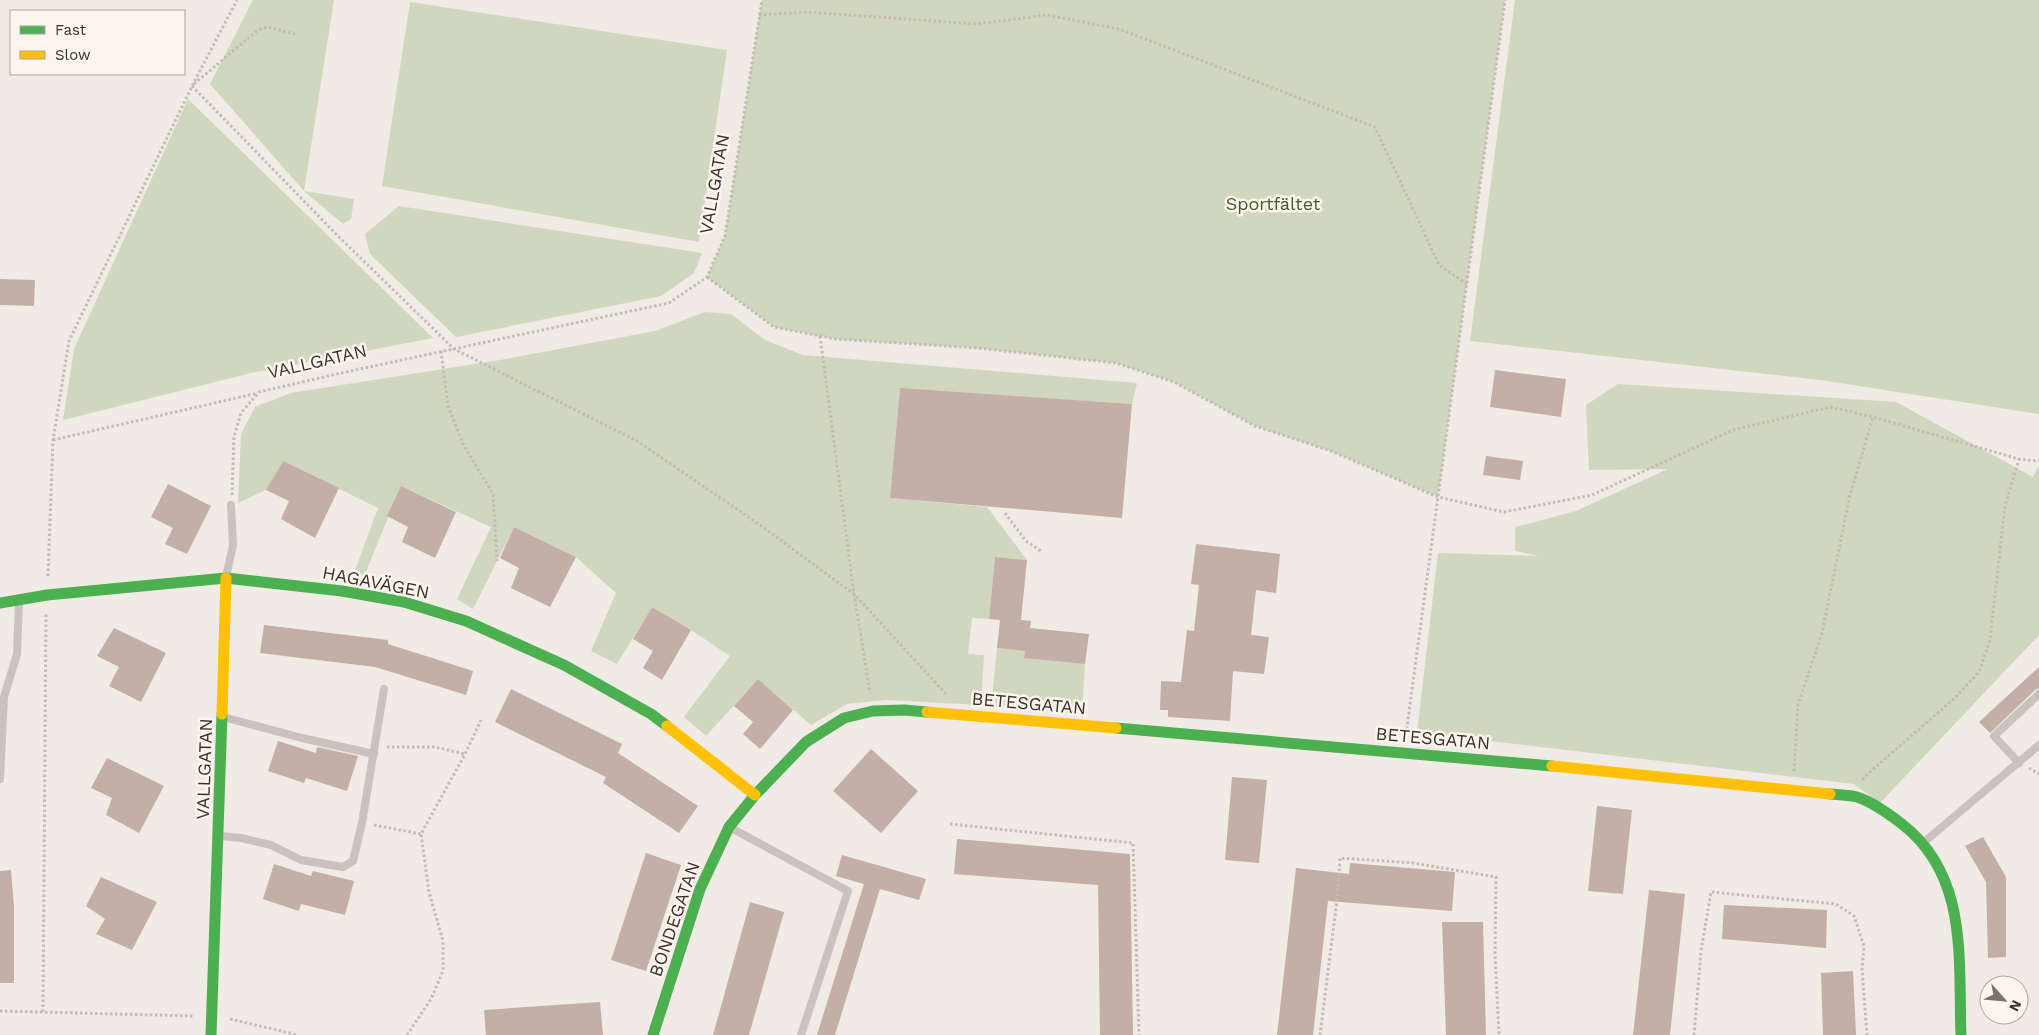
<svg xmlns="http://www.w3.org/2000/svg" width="2039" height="1035" font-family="'Work Sans',sans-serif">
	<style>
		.green { fill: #d1d6bf }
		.building { fill: #c3afa7 }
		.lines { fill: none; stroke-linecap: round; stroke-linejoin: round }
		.path { stroke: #c2bbb6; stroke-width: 3; stroke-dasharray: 2.5 2.5; stroke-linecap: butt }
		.lane { stroke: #c9c3be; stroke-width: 8 }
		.fast { stroke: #4caf50; stroke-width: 11 }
		.slow { stroke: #ffc107; stroke-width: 11 }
		.labels { text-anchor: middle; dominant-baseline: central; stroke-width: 5; stroke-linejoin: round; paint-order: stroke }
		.street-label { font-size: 18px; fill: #3b302b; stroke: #fbf5ee }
		.park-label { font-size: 18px; fill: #4a5a2e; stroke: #fbf5ee }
	</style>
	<rect width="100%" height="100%" fill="#f0ebe5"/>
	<!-- green -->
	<g class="green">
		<polygon points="253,0 334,0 304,191 354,199 351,219 343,224 304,191 210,84"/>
		<polygon points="762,0 1505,0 1438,497 1331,451 1255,426 1174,382 1116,363 977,348 836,339 774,327 707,277 725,236"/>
		<polygon points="1515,0 2039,0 2039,414 1820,380 1470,341"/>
		<polygon points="410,2 727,50 699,242 382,186"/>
		<polygon points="188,99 433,338 251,373 63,420 74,349"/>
		<polygon points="399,206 702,253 694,273 661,296 456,337 370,254 365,234"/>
		<polygon points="705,312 731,314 765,340 803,355 1137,383 1132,404 900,389 890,498 987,507 1027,560 995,557 989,619 972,618 968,654 984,655 981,705 886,700 847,704 811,725 758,679 706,736 684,717 730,656 691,630 652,607 617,664 591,651 616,593 576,557 514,527 473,609 457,599 491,527 401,486 363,579 353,576 378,508 283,461 266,490 238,503 241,434 255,407 291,393 500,360 655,331"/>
		<polygon points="1618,384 1896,402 2033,477 2039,465 2039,635 1880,803 1854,784 1491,741 1493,737 1417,733 1438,553 1539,556 1515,551 1515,527 1576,511 1668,469 1589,470 1586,405"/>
		<polygon points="997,648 1025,651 1024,658 1085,664 1082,714 991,706"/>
	</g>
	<!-- building -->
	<g class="building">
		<polygon points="0,279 35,280 34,306 0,305"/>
		<polygon points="1495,370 1566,379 1561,417 1490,407"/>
		<polygon points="900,388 1132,404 1122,518 890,498"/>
		<polygon points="1486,456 1523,461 1520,480 1483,475"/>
		<polygon points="283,461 339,488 315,538 281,519 289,501 266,490"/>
		<polygon points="168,484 211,506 187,554 165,544 173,528 151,517"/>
		<polygon points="401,486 456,512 435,558 402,542 408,527 387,516"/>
		<polygon points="514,527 576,557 550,607 511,588 519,568 500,558"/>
		<polygon points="1196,544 1280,554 1276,593 1256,590 1251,635 1269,637 1264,674 1233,671 1230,721 1168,717 1168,710 1160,710 1161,681 1181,682 1187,630 1194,631 1199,585 1191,584"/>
		<polygon points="995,557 1027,560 1021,620 1031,621 1030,628 1089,634 1085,664 1024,658 1025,651 997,648 1000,620 989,619"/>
		<polygon points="652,607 691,630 662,680 643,668 653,651 633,639"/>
		<polygon points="264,625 388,640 388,644 473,671 466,695 375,667 260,653"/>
		<polygon points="114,628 166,653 141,702 109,686 119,667 97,656"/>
		<polygon points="2039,667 2039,688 2035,690 1990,733 1979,722"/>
		<polygon points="758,679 793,710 760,749 743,734 753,722 734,706"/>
		<polygon points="511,689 622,744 618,753 698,806 679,833 603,783 606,777 495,722"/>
		<polygon points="278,741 316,753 317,747 358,756 347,791 306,778 304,783 268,771"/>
		<polygon points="871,749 918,791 881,833 833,791"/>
		<polygon points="107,758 164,786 139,833 106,815 112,798 91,788"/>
		<polygon points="1232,777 1267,780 1259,863 1225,860"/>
		<polygon points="1597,806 1632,810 1623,894 1588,891"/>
		<polygon points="1983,837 2006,877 2006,957 1988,958 1986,882 1965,846"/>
		<polygon points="957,839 1130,854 1133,1035 1100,1035 1098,885 954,874"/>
		<polygon points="646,853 681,865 646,971 611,960"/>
		<polygon points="842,855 926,879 919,900 880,889 835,1035 817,1035 864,884 836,876"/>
		<polygon points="1350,863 1455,872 1452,911 1328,901 1313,1035 1277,1035 1296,868 1349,874"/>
		<polygon points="274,864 311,876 313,871 354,881 345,915 301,904 299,911 263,899"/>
		<polygon points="11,870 14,907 14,983 0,983 0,871"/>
		<polygon points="101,877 157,902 132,950 96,934 105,919 86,906"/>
		<polygon points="1649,890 1685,894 1670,1035 1633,1035"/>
		<polygon points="750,902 784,912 749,1035 713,1035"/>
		<polygon points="1724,905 1827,910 1826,948 1722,939"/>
		<polygon points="1442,922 1483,922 1486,1035 1446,1035"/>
		<polygon points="1853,971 1856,1035 1823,1035 1821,973"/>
		<polygon points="600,1002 603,1035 486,1035 484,1010"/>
	</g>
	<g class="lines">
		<!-- path -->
		<g class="path">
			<polyline points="759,15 807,12 976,24 1048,15 1119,29 1375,127 1439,265 1467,284"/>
			<polyline points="194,84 258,30 268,27 298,35"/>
			<polyline points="192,86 339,237 454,349 637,441 760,525 854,594 946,694"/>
			<polyline points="707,277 774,327 836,339 977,348 1116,363 1174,382 1255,426 1331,451 1438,497 1504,512 1592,495 1733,430 1830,407 1873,417 2019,459 2039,461"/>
			<polyline points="820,336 854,594 870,693"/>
			<polyline points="441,351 448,406 464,446 493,494 497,561"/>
			<polyline points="53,440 258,393"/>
			<polyline points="232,495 234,437 241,413 259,392 341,373 669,303 707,277 725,236 762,0"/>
			<polyline points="1005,513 1026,541 1041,551"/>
			<polyline points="48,576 53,440 69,341 192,86 237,0"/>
			<polyline points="1406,734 1505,0"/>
			<polyline points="387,747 435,747 465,754"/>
			<polyline points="2029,768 2039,774"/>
			<polyline points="1794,771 1798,705 1822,633 1850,495 1873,417"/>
			<polyline points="1863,780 1864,777 1956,697 1979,672 1990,640 2005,506 2019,459"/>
			<polyline points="950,824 1133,843 1139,1035"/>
			<polyline points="374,825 421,834"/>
			<polyline points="0,1011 194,1016"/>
			<polyline points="43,1012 46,613"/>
			<polyline points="230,1019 298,1035"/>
			<polyline points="407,1035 431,999 443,971 443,941 429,892 421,834 465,754 481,720"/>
			<polyline points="1320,1035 1337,900 1340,858 1413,863 1496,877 1495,954 1499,1035"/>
			<polyline points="1694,1035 1701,951 1711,892 1836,904 1854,916 1864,946 1862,969 1867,1035"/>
		</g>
		<!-- lane -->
		<g class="lane">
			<polyline points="226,577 233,545 231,505"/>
			<polyline points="223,717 302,738 374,754"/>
			<polyline points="2019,763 1994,736 2039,694"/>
			<polyline points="0,779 4,697 17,654 19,602"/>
			<polyline points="731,828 848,891 801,1035"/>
			<polyline points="220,836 241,838 271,845 301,860 343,867 353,861 362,823 384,689"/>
			<polyline points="1923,843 2039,745"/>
		</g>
		<!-- fast -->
		<g class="fast">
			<polyline points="0,603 47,595 226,578 342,591 404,602 466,621 564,665 651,714 667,726"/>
			<polyline points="1116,728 1552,766"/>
			<path d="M1830,794C1839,795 1849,795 1857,797C1873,802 1889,814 1902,824C1969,876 1958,959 1961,1035"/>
			<polyline points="211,1035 222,714"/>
			<polyline points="653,1035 700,889 729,827 755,795 806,742 844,718 873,711 904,710 927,712"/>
		</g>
		<!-- slow -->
		<g class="slow">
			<polyline points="927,712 1116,728"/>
			<polyline points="222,714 226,578"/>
			<polyline points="667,726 755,795"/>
			<polyline points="1552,766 1830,794"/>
		</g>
	</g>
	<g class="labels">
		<!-- street labels -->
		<g class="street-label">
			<text transform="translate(714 184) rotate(-80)">VALLGATAN</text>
			<text transform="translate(317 361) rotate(-13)">VALLGATAN</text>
			<text transform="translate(376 582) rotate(11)">HAGAVÄGEN</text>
			<text transform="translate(1029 703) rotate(5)">BETESGATAN</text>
			<text transform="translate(1433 738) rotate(5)">BETESGATAN</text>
			<text transform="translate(204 769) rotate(-88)">VALLGATAN</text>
			<text transform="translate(674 919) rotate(-71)">BONDEGATAN</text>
		</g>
		<!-- park labels -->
		<g class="park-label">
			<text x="1273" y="203">Sportfältet</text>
		</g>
	</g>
	<!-- legend -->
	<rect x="10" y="10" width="175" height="65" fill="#fbf5ee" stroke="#aea6a0"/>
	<rect x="20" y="26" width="25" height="8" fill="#4caf50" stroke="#aea6a0"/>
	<text x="55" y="35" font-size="15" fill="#3b302b">Fast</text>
	<rect x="20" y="51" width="25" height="8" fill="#ffc107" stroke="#aea6a0"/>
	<text x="55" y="60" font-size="15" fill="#3b302b">Slow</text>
	<!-- north arrow -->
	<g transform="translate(2004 1000) rotate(117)"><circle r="24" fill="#fbf5ee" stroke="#aea6a0"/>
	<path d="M0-4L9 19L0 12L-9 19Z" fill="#7a716c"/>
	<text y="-8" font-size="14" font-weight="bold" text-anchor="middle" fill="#3b302b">N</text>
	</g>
</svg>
